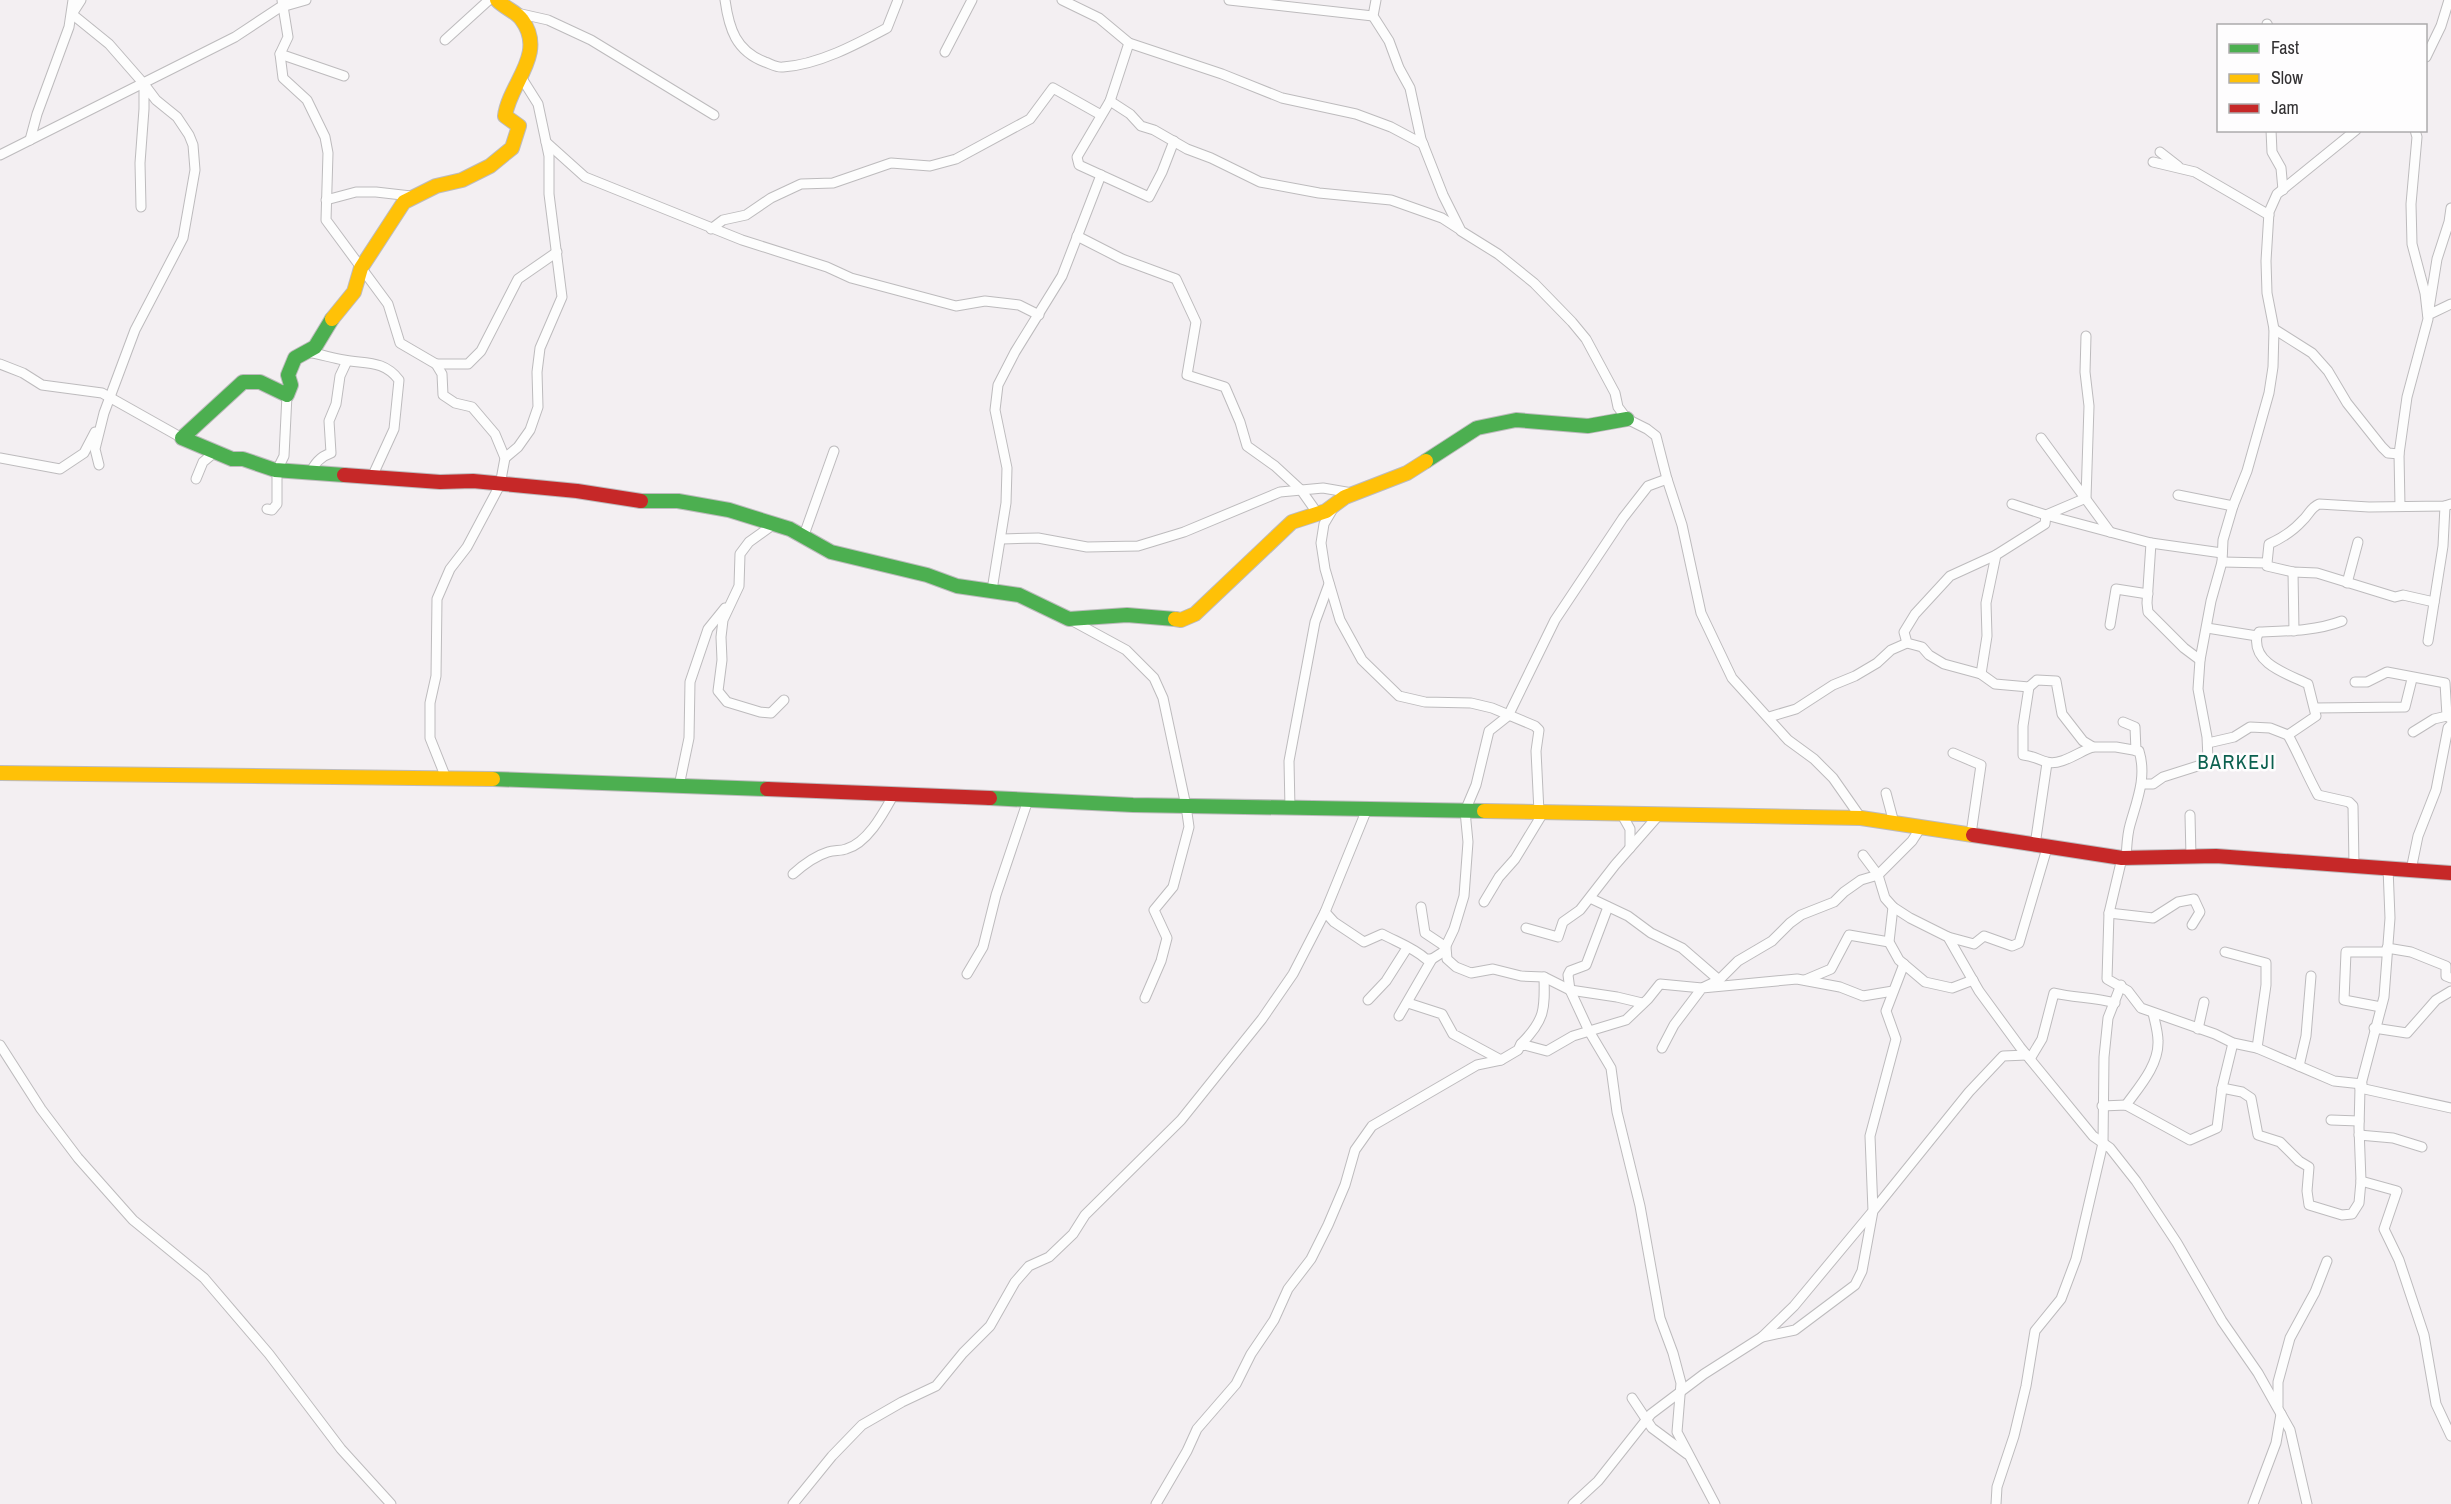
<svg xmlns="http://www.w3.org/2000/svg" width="2451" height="1504" font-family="'Archivo Narrow',sans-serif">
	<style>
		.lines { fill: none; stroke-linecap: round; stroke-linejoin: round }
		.street-casing { stroke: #bdbbbd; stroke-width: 11 }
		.fast-casing { stroke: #bdbbbd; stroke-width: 16 }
		.slow-casing { stroke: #bdbbbd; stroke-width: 16 }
		.jam-casing { stroke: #bdbbbd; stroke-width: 16 }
		.street { stroke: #fdfdfd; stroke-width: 9 }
		.fast { stroke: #4caf50; stroke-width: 14 }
		.slow { stroke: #ffc107; stroke-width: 14 }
		.jam { stroke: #c62828; stroke-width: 14 }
		.labels { text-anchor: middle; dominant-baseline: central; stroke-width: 5; stroke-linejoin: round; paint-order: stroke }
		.quarter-label { font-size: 20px; letter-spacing: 1.5px; fill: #0c6150; stroke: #fefdfe }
	</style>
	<rect width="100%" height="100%" fill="#f3eff2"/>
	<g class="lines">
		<defs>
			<g id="street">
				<polyline points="81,0 72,14 109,44 144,84"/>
				<polyline points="282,0 288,37 280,54 283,78 307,100 325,137 328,153 326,220 388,304 400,343 436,364 442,374 443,395 455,403 472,407 495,434 505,458 500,485 467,547 450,569 437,599 436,676 430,703 430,738 446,778"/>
				<path d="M725,0C729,29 736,51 765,62C771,64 777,68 783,67C818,65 857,44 887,28L898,0"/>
				<polyline points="1062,0 1099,18 1129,43 1222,74 1282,98 1356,114 1391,127 1423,144"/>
				<polyline points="1229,0 1373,16"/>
				<polyline points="1376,0 1373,16 1389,41 1399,68 1410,88 1421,139 1443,195 1461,231 1498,254 1534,283 1572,322 1586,339 1615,393 1618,407 1627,419 1647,429 1656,436 1667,479 1648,486 1623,518 1555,620 1508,716 1489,731 1476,785 1465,811 1468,842 1464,896 1454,929 1443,952 1432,959 1399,1016"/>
				<polyline points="285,6 306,0"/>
				<polyline points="517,13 548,20 591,40 714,115"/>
				<polyline points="2267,24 2268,26"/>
				<polyline points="445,40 489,0"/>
				<polyline points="1129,43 1110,101 1077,157 1079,165 1149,197 1162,172 1174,141"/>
				<polyline points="945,52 972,0"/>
				<polyline points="280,54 344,76"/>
				<polyline points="2426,57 2441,26 2449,0"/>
				<polyline points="1110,101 1130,114 1141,126 1154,130 1187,149 1211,158 1260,182 1319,193 1391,200 1442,218 1459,229"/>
				<polyline points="2271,130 2272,152 2281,168 2283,190"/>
				<polyline points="30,140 37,114 69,27 73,0"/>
				<polyline points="546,142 585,177 742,240 827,267 851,278 956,306 985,301 1019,305 1039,315"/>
				<polyline points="2160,152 2178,166"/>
				<polyline points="0,155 235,37 291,0"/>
				<polyline points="2153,162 2195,172 2269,215"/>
				<polyline points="326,200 356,192 376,192 411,196"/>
				<polyline points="2451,208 2449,222 2437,259 2428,315 2451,304"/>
				<polyline points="711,229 723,220 746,215 771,198 801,184 833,183 891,163 930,166 956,159 1030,119 1053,88 1101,115"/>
				<polyline points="1077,236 1122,259 1176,279 1196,322 1187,375 1225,387 1240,422 1247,446 1275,466 1301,490 1318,514"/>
				<polyline points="2274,329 2312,353 2328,371 2347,403 2382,447 2388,453 2399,454"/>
				<path d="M307,352C320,354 332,358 344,360C366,364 384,360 399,380L394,429L372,477"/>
				<polyline points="0,364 23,373 42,385 102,393 182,438"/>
				<polyline points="436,364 468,364 481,351 518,279 557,252"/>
				<polyline points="2041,438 2110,532"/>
				<polyline points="0,458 60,469 84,453 95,432"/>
				<polyline points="505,458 518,447 530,430 538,407 537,372 540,348 562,297 549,194 549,156 538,104 521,77"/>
				<polyline points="99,465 95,449 104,413 135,330 183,238 195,170 193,145 189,135 177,117 156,100 144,84 144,109 140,163 141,207"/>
				<path d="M309,474C315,464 319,457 331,453L329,421L336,404L340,376L347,361"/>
				<polyline points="196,479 203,462 215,452"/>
				<polyline points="1667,479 1682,525 1701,613 1732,678 1788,740 1814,759 1833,778 1861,818"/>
				<polyline points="2178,495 2233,506"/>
				<polyline points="2012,504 2046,515 2086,498 2089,406 2085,372 2086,336"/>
				<polyline points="2400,506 2399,454 2407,397 2428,319 2425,293 2412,244 2411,204 2417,137 2415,130"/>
				<polyline points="1334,507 1324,524 1321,543 1325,569 1340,620 1362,660 1399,696 1425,702 1471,703 1492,708 1535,726 1539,730 1536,751 1539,812"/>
				<polyline points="267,509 272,510 277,504 277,470 284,456 287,395"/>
				<polyline points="774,524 749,542 740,554 739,586 723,620 721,637 722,660 718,691 727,702 760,712 771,713 784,700"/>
				<polyline points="804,535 834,451"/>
				<polyline points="1002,539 1038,538 1087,547 1138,546 1184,532 1280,492 1323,488 1352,493"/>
				<polyline points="2151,543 2147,603 2148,612 2184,648 2200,660"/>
				<polyline points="2222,562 2267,563 2267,566 2293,572 2317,573 2395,597 2403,595 2434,602"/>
				<path d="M2267,563L2269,544C2282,538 2293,531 2302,521C2309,515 2310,508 2319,504L2369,507L2445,506L2451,504"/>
				<polyline points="2293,572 2294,631"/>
				<polyline points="2347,583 2358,542"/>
				<polyline points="992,590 1006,503 1007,468 995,410 998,385 1015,352 1062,276 1101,175"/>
				<polyline points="1069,619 1126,650 1154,678 1163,698 1186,806 1189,827 1173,887 1154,910 1167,938 1161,961 1145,998"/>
				<polyline points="2110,625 2116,589 2148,594"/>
				<path d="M2207,628L2257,636L2259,632C2287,631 2316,631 2342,621"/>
				<polyline points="2428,641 2443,546 2445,506"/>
				<polyline points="1981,674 1987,636 1986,603 1996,555"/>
				<polyline points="2355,682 2367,682 2387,672 2445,683 2447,716 2451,719"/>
				<path d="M2029,687L2023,726V755C2035,756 2038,760 2047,762C2061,766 2080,751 2093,747"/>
				<polyline points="2315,708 2405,707 2412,679"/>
				<polyline points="1769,717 1796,709 1833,685 1855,676 1877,663 1891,650 1907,643"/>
				<polyline points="2123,722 2135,727 2136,751"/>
				<polyline points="2413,732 2434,719 2447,716"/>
				<path d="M2288,735C2299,755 2307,775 2318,795L2349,802L2353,806L2354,866"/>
				<path d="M2208,743L2234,737L2250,727L2270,728L2288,735L2316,716L2308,684C2288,674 2252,664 2257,636"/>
				<polyline points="1953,753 1981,765 1971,834"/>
				<polyline points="2142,784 2153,784 2163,777 2204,764 2208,759 2207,737 2198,689 2200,660 2211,601 2222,562 2223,540 2233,506 2247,471 2269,393 2273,367 2274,329 2267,293 2266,261 2269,212 2277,194 2356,130"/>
				<polyline points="679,786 689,738 690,682 708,629 725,608"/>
				<polyline points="1886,793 1894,823"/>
				<polyline points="1290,808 1289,761 1315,622 1329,584"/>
				<polyline points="1621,813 1630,829 1630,848"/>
				<polyline points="2190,815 2191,857"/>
				<polyline points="2035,845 2047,763"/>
				<polyline points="1863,855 1878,875 1885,898 1893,907 1910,918 1948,937 1979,991 2020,1047 2093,1136 2110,1148 2136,1181 2177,1243 2222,1321 2258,1373 2290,1430 2307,1504"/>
				<path d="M2126,857C2127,846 2127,835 2130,825C2137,800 2147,777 2139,751L2116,747H2093L2083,741L2062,714L2056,681L2037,680L2029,687L1995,684L1981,674L1944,664L1929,655L1922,647L1907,643L1904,632L1915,614L1950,576L1996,555L2045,524L2046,515L2151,543L2222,553"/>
				<polyline points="2122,858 2109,913 2107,979 2128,991 2141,1008 2215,1034 2233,1043 2257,1048 2334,1081 2362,1084"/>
				<polyline points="2411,870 2418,836 2436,790 2448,728 2451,725"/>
				<path d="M793,874C803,865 815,856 828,852C834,850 841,851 846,849C868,843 884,812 894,794"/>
				<polyline points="1590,898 1628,916 1651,933 1682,948 1719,980"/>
				<polyline points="1484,902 1499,877 1515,859 1543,813"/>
				<polyline points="1421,907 1425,933 1446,947 1447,959 1456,967 1471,973 1493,969 1521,976 1544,977 1570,990 1617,997 1642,1003"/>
				<polyline points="1608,907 1586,965 1570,971 1568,975 1570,990 1589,1031 1611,1068 1617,1112 1640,1206 1660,1318 1673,1353 1681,1383 1677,1432 1715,1504"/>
				<polyline points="1893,907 1889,942 1899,960 1925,982 1952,988 1973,980"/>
				<path d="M1325,912L1334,922L1364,942L1382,934C1397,942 1414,948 1426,959H1432"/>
				<polyline points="2109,913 2153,918 2178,902 2194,899 2200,912 2192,925"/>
				<polyline points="1526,928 1558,937 1563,922 1580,910 1615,865 1658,816"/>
				<polyline points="1948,937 1974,944 1984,936 2012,946 2019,943 2047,848"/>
				<polyline points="2387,948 2411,952 2446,966 2446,976 2451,978"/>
				<polyline points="2225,952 2266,963 2266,985 2257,1048"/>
				<polyline points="967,974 983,947 996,895 1028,800"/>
				<polyline points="1805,980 1831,969 1849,935 1889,942"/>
				<polyline points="1368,1000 1386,981 1407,948"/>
				<polyline points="1408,1003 1442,1014 1453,1034 1501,1060 1518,1050 1521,1044 1547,1051 1573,1036 1626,1020 1648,999 1660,984 1702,988 1719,980 1738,961 1772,941 1790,923 1801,915 1834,902 1844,892 1861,880 1878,875 1912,841 1921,827"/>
				<polyline points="2381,1007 2344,1000 2346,952 2386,952"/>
				<polyline points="2374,1028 2407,1033 2436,1000 2451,991"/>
				<polyline points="2198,1029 2204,1002"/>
				<path d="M1521,1044C1545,1020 1545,1009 1544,977"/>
				<polyline points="0,1045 41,1109 78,1158 133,1220 204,1278 269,1354 341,1449 391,1504"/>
				<polyline points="1662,1048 1674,1025 1702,988 1797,979 1840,987 1863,996 1893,991"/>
				<path d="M2030,1059L2042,1039L2054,993C2074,998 2095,997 2115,1003"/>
				<polyline points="2299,1066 2306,1036 2311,976"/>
				<polyline points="2222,1088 2242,1092 2251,1098 2258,1135 2280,1142 2299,1161 2309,1167 2307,1191 2309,1205 2342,1215 2352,1214 2359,1203 2361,1181 2359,1128 2360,1088 2384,997 2390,918 2388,868"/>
				<polyline points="2360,1088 2451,1108"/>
				<path d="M2126,1105C2139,1087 2159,1065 2158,1041C2158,1032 2155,1022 2153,1013"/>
				<polyline points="2102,1106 2126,1105 2190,1140 2217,1128 2222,1088 2233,1043"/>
				<polyline points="2331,1120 2359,1121"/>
				<polyline points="2359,1135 2393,1138 2422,1147"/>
				<polyline points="2361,1181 2397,1191 2384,1229 2399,1260 2424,1335 2436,1404 2451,1436"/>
				<polyline points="1762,1337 1794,1306 1873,1211 1870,1136 1896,1039 1886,1011 1904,964"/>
				<polyline points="1632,1398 1652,1428 1687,1454"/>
				<polyline points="2278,1406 2278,1382 2290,1338 2315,1292 2327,1261"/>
				<polyline points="793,1504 832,1456 862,1425 902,1402 936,1386 963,1353 990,1326 1015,1282 1029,1266 1049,1257 1073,1234 1085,1215 1181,1120 1262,1019 1293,974 1325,912 1367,809"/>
				<polyline points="1156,1504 1187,1451 1197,1429 1236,1384 1251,1354 1274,1320 1288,1289 1311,1259 1328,1225 1345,1185 1355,1150 1372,1126 1477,1065 1501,1060"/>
				<polyline points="1573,1504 1598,1481 1651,1414 1704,1374 1762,1337 1795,1330 1855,1285 1862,1271 1873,1211 1969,1092 2003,1056 2027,1055"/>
				<polyline points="1996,1504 1997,1487 2014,1436 2026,1386 2035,1331 2061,1299 2076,1259 2103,1143 2104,1057 2108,1018 2121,985"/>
				<polyline points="2253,1504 2276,1443 2281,1414"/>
			</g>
			<g id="fast">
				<polyline points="332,319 315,347 295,358 288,375 291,385 287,395 260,382 243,382 182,438 232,459 243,459 275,470 344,475"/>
				<polyline points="1426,461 1477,428 1516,420 1588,426 1627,419"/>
				<polyline points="641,501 678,501 729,510 790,529 831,552 927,575 957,586 1019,595 1069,619 1127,615 1175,619"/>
				<polyline points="493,779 767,789"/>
				<polyline points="990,798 1133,805 1484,811"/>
			</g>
			<g id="slow">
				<path d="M332,319L354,292L361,268L404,202L436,186L462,180L490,166L512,148L519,126L505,116C509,84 547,54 522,20C516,11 504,8 497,0"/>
				<polyline points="1175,619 1181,620 1195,614 1292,522 1326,511 1345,497 1407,473 1426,461"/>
				<polyline points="0,773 493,779"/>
				<polyline points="1484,811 1861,818 1973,835"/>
			</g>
			<g id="jam">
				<polyline points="344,475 440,482 473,481 577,491 641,501"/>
				<polyline points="767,789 990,798"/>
				<polyline points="1973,835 2122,858 2216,856 2451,873"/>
			</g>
		</defs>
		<!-- street casing -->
		<use href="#street" class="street-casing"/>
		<!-- fast casing -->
		<use href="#fast" class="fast-casing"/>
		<!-- slow casing -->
		<use href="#slow" class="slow-casing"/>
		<!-- jam casing -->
		<use href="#jam" class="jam-casing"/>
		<!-- street -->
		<use href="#street" class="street"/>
		<!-- fast -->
		<use href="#fast" class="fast"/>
		<!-- slow -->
		<use href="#slow" class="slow"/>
		<!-- jam -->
		<use href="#jam" class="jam"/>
	</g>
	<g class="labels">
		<!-- quarter labels -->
		<g class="quarter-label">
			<text x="2237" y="761">BARKEJI</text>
		</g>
	</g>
	<!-- legend -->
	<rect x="2217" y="24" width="210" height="108" fill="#fefdfe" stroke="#acabac" stroke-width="1.5"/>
	<rect x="2229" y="44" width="30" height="9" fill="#4caf50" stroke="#acabac" stroke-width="1.5"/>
	<text x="2271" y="54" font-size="18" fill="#323032">Fast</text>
	<rect x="2229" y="74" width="30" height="9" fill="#ffc107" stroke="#acabac" stroke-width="1.5"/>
	<text x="2271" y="84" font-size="18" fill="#323032">Slow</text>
	<rect x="2229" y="104" width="30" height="9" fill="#c62828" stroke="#acabac" stroke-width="1.5"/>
	<text x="2271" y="114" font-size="18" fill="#323032">Jam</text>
</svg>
